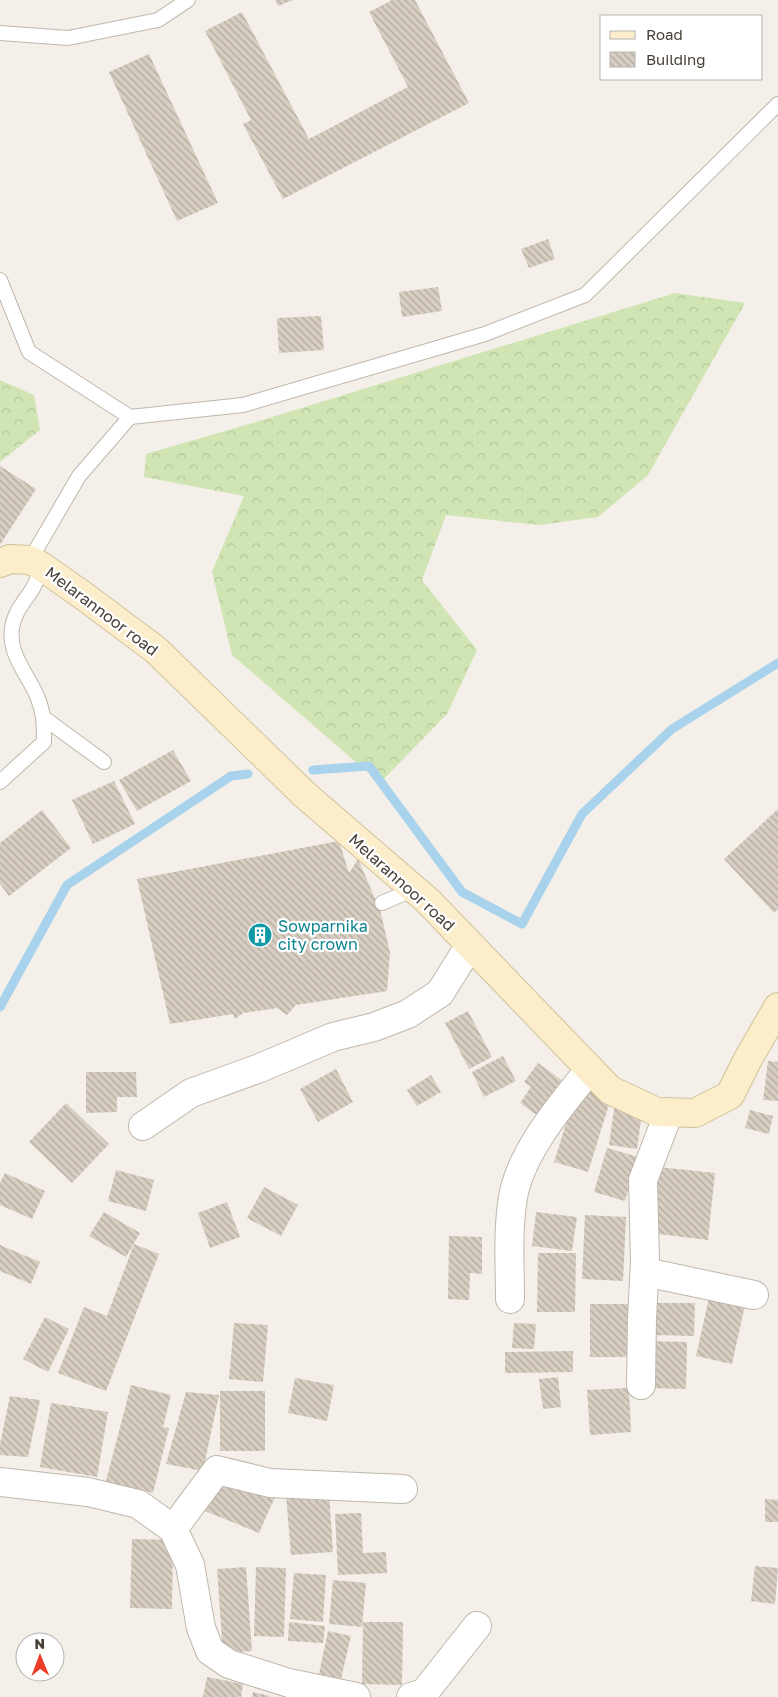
<svg xmlns="http://www.w3.org/2000/svg" width="778" height="1697" font-family="'Golos Text',sans-serif">
	<style>
		.forest { fill: url(#forest-crowns) }
		.lines { fill: none; stroke-linecap: round; stroke-linejoin: round }
		.stream { stroke: #a9d3ec; stroke-width: 9 }
		.building { fill: url(#building-back-hatch) }
		.lane-casing { stroke: #bfb7ac; stroke-width: 16 }
		.street-casing { stroke: #bfb7ac; stroke-width: 30 }
		.secondary-casing { stroke: #d1c19b; stroke-width: 30 }
		.lane { stroke: #fff; stroke-width: 14 }
		.street { stroke: #fff; stroke-width: 28 }
		.secondary { stroke: #fceecb; stroke-width: 28 }
		.labels { text-anchor: middle; dominant-baseline: central; stroke-width: 4.5; stroke-linejoin: round; paint-order: stroke }
		.street-label { font-size: 16px; fill: #474038; stroke: #fff }
		.culture-label { font-size: 16px; fill: #0d838f; stroke: #fff; text-anchor: start }
	</style>
	<defs>
		<pattern id="forest-crowns" width="20" height="18" patternUnits="userSpaceOnUse" patternTransform="scale(1.25)"><rect width="20" height="18" fill="#d1e5b4"/><path d="M2 6a3 3 0 1 1 6 0M12 15a3 3 0 1 1 6 0" fill="none" stroke="#b5c69c"/></pattern>
		<pattern id="building-back-hatch" width="6" height="6" patternUnits="userSpaceOnUse" patternTransform="scale(1.25)"><rect width="6" height="6" fill="#d8cec2"/><path d="M-1 5l2 2M0 0l6 6M5-1l2 2" fill="none" stroke="#b1a99f"/></pattern>
	</defs>
	<rect width="100%" height="100%" fill="#f4f0e9"/>
	<!-- forest -->
	<g class="forest">
		<polygon points="675,293 745,303 648,475 598,517 539,525 446,515 422,580 477,650 447,714 380,783 232,655 212,572 244,496 144,477 146,454 256,422"/>
		<polygon points="0,380 34,395 40,430 0,462"/>
	</g>
	<g class="lines">
		<!-- stream -->
		<g class="stream">
			<polyline points="313,770 369,766 462,892 522,924 582,814 672,729 778,663"/>
			<polyline points="0,1007 67,885 231,776 248,774"/>
		</g>
	</g>
	<!-- building -->
	<g class="building">
		<polygon points="275,0 293,0 278,6"/>
		<polygon points="392,0 415,0 469,103 283,199 243,124 251,120 205,31 242,12 309,139 408,87 369,12"/>
		<polygon points="149,54 218,203 177,221 109,72"/>
		<polygon points="548,239 555,259 529,268 521,249"/>
		<polygon points="438,287 442,311 402,317 399,292"/>
		<polygon points="321,316 324,350 279,353 277,318"/>
		<polygon points="0,466 36,489 0,545"/>
		<polygon points="173,750 191,781 137,811 119,780"/>
		<polygon points="114,781 135,824 93,844 72,800"/>
		<polygon points="778,809 778,909 774,913 724,859"/>
		<polygon points="42,810 71,848 9,896 0,884 0,843"/>
		<polygon points="339,841 349,873 358,859 380,910 390,952 387,991 296,1005 287,1015 277,1008 243,1013 235,1019 233,1014 170,1024 137,879"/>
		<polygon points="468,1011 492,1057 469,1069 445,1023"/>
		<polygon points="503,1056 516,1081 484,1097 472,1072"/>
		<polygon points="768,1061 778,1062 778,1101 763,1100"/>
		<polygon points="538,1063 567,1084 542,1119 520,1103 531,1087 524,1082"/>
		<polygon points="336,1069 353,1102 318,1122 300,1089"/>
		<polygon points="86,1072 136,1072 137,1097 117,1097 117,1112 86,1113"/>
		<polygon points="431,1075 441,1092 417,1106 407,1090"/>
		<polygon points="578,1085 612,1095 588,1172 554,1162"/>
		<polygon points="66,1103 109,1144 72,1183 29,1142"/>
		<polygon points="615,1103 643,1107 637,1149 609,1145"/>
		<polygon points="750,1110 773,1116 769,1134 745,1128"/>
		<polygon points="607,1148 638,1157 625,1201 594,1192"/>
		<polygon points="658,1167 715,1173 708,1240 650,1233"/>
		<polygon points="116,1170 154,1180 146,1211 108,1201"/>
		<polygon points="5,1173 45,1191 32,1219 0,1205 0,1183"/>
		<polygon points="264,1187 298,1205 281,1236 247,1218"/>
		<polygon points="227,1202 240,1237 210,1248 198,1213"/>
		<polygon points="104,1212 140,1233 126,1257 89,1236"/>
		<polygon points="536,1212 577,1217 572,1251 532,1246"/>
		<polygon points="585,1215 626,1217 623,1281 582,1279"/>
		<polygon points="449,1236 482,1237 482,1274 470,1273 469,1300 448,1299"/>
		<polygon points="134,1244 159,1254 106,1391 58,1373 84,1307 107,1316"/>
		<polygon points="0,1245 40,1262 31,1284 0,1271"/>
		<polygon points="538,1253 576,1253 575,1312 537,1312"/>
		<polygon points="709,1298 745,1305 732,1364 696,1356"/>
		<polygon points="653,1303 695,1303 694,1336 652,1335"/>
		<polygon points="590,1304 636,1304 635,1357 590,1357"/>
		<polygon points="45,1317 69,1329 48,1372 23,1359"/>
		<polygon points="234,1323 268,1325 263,1382 229,1379"/>
		<polygon points="514,1323 536,1324 534,1349 512,1348"/>
		<polygon points="649,1341 687,1342 686,1389 648,1388"/>
		<polygon points="573,1351 573,1372 505,1373 505,1352"/>
		<polygon points="558,1377 561,1407 543,1409 539,1379"/>
		<polygon points="295,1378 334,1385 327,1421 288,1413"/>
		<polygon points="131,1385 171,1395 163,1427 169,1428 153,1493 106,1481"/>
		<polygon points="629,1388 631,1432 590,1435 587,1390"/>
		<rect x="220" y="1391" width="45" height="60"/>
		<polygon points="186,1392 219,1395 203,1471 166,1464"/>
		<polygon points="10,1396 40,1400 28,1457 0,1455 0,1444"/>
		<polygon points="51,1403 108,1412 97,1477 40,1467"/>
		<polygon points="222,1476 276,1495 259,1533 205,1511"/>
		<polygon points="329,1492 333,1552 291,1555 286,1495"/>
		<polygon points="765,1499 778,1500 778,1522 765,1522"/>
		<polygon points="361,1513 363,1553 386,1552 387,1573 338,1575 335,1514"/>
		<polygon points="132,1539 173,1540 172,1609 130,1608"/>
		<polygon points="755,1566 778,1568 775,1604 751,1601"/>
		<polygon points="246,1567 252,1651 223,1653 217,1569"/>
		<polygon points="256,1567 286,1568 284,1637 254,1636"/>
		<polygon points="294,1573 326,1575 323,1622 290,1619"/>
		<polygon points="333,1580 366,1583 362,1627 329,1624"/>
		<polygon points="289,1622 325,1626 323,1643 288,1641"/>
		<polygon points="363,1622 403,1622 402,1685 362,1684"/>
		<polygon points="328,1631 351,1636 341,1679 319,1674"/>
		<polygon points="207,1677 243,1684 241,1697 203,1697"/>
		<polygon points="253,1692 270,1696 270,1697 252,1697"/>
	</g>
	<g class="lines">
		<defs>
			<g id="lane">
				<polyline points="0,33 68,38 158,20 188,0"/>
				<polyline points="0,280 29,352 130,417 243,405 485,334 585,295 778,104"/>
				<polyline points="30,560 79,476 130,417"/>
				<polyline points="44,718 104,762"/>
				<path d="M0,782L44,742C44,726 44,712 37,696C28,675 8,654 12,628C14,612 25,601 33,588C37,581 39,573 41,566"/>
				<polyline points="382,903 414,889"/>
			</g>
			<g id="street">
				<polyline points="143,1126 191,1093 260,1068 333,1037 374,1027 408,1014 440,993 470,945"/>
				<polyline points="645,1272 754,1295"/>
				<path d="M510,1299C510,1265 507,1227 514,1192C524,1148 562,1104 590,1069"/>
				<polyline points="641,1385 642,1318 645,1262 643,1180 669,1112"/>
				<polyline points="0,1482 88,1492 138,1504 173,1529 190,1565 201,1628 210,1651 229,1664 289,1683 356,1697"/>
				<polyline points="173,1529 217,1470 270,1483 403,1489"/>
				<polyline points="411,1697 424,1693 477,1626"/>
			</g>
			<polyline id="secondary" points="0,563 10,559 30,560 41,566 81,594 156,650 305,795 428,901 610,1090 657,1112 695,1113 730,1095 748,1059 778,1007"/>
		</defs>
		<!-- lane casing -->
		<use href="#lane" class="lane-casing"/>
		<!-- street casing -->
		<use href="#street" class="street-casing"/>
		<!-- secondary casing -->
		<use href="#secondary" class="secondary-casing"/>
		<!-- lane -->
		<use href="#lane" class="lane"/>
		<!-- street -->
		<use href="#street" class="street"/>
		<!-- secondary -->
		<use href="#secondary" class="secondary"/>
	</g>
	<!-- icons -->
	<defs>
		<symbol id="building-disc" viewBox="-11 -11 22 22"><circle r="9.5" fill="#0f9aa8" stroke="#fff"/><path d="M-4-6H4V6H1V3H-1V6H-4ZM-2.5-4.3h1.7v1.8h-1.7ZM.8-4.3h1.7v1.8H.8ZM-2.5-1h1.7V.8h-1.7ZM.8-1h1.7V.8H.8Z" fill="#fff"/></symbol>
	</defs>
	<g fill-rule="evenodd">
		<use href="#building-disc" x="246" y="921" width="28" height="28"/>
	</g>
	<g class="labels">
		<!-- street labels -->
		<g class="street-label">
			<text transform="translate(102 611) rotate(37)">Melarannoor road</text>
			<text transform="translate(402 882) rotate(42)">Melarannoor road</text>
		</g>
		<!-- culture labels -->
		<g class="culture-label">
			<text x="278" y="926">Sowparnika<tspan x="278" dy="18">city crown</tspan></text>
		</g>
	</g>
	<!-- legend -->
	<rect x="600" y="15" width="162" height="65" fill="#ffffff" stroke="#b5b3af"/>
	<rect x="610" y="31" width="25" height="8" fill="#fceecb" stroke="#b5b3af"/>
	<text x="646" y="40" font-size="15" fill="#474038">Road</text>
	<rect x="610" y="52" width="25" height="15" fill="url(#building-back-hatch)" stroke="#b5b3af"/>
	<text x="646" y="65" font-size="15" fill="#474038">Building</text>
	<!-- north arrow -->
	<g transform="translate(40 1657) rotate(359)"><circle r="24" fill="#ffffff" stroke="#b5b3af"/>
	<path d="M0-4L9 19L0 12L-9 19Z" fill="#ee3d26"/>
	<text y="-8" font-size="14" font-weight="bold" text-anchor="middle" fill="#474038">N</text>
	</g>
</svg>
